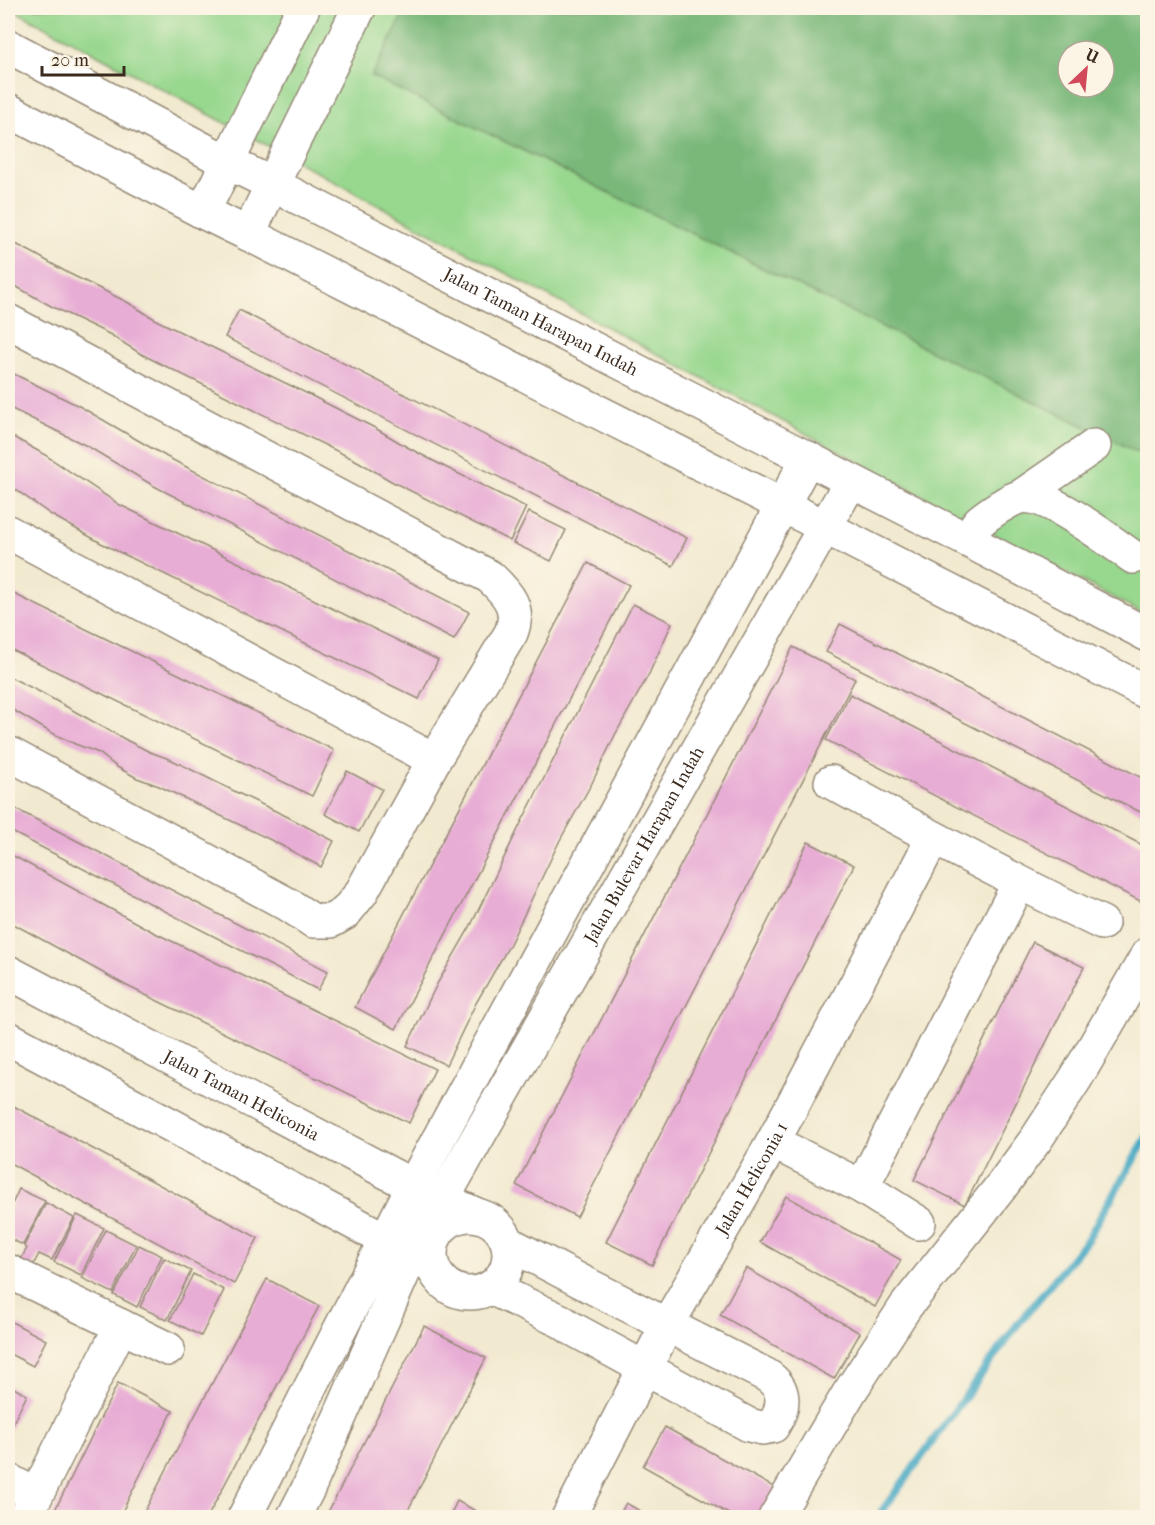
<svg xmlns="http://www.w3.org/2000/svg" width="1155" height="1525" font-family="'IM FELL French Canon',serif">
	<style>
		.green { fill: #97d78e; stroke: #698056; stroke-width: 1.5; fill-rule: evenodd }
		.forest { fill: #79b879; stroke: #5a714c; stroke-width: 1.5; fill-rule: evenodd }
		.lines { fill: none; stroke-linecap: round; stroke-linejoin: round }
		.stream { stroke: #44a9c4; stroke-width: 8 }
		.building { fill: #e8add5 }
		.minor-casing { stroke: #968a77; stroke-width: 36 }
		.tertiary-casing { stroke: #968a77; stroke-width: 36 }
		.minor { stroke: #fff; stroke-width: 33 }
		.tertiary { stroke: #fff; stroke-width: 33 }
		.labels { text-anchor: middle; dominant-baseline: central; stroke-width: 6; stroke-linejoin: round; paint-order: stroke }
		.street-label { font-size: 18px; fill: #3b2a1e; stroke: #fcf5e5 }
	</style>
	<rect width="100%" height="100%" fill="#fcf5e5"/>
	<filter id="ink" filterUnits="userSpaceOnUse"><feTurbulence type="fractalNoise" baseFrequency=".0167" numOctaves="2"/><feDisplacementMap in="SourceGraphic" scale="12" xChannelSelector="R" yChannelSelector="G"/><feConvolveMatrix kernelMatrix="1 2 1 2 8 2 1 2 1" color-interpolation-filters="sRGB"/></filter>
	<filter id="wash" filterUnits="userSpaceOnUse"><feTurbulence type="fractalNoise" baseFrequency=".008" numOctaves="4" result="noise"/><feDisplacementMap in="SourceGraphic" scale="24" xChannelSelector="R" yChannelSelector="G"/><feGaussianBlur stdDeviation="1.35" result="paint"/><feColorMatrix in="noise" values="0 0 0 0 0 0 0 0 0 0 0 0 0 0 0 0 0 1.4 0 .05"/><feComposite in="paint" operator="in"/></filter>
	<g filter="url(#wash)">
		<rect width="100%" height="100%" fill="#f2ead0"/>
		<!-- green -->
		<path class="green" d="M10,8H1147V616ZM1068,51H1104V87H1068Z"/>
		<!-- forest -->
		<path class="forest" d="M407,8H1147V457L371,76ZM1068,51H1104V87H1068Z"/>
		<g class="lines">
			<!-- stream -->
			<polyline class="stream" points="877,1518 1017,1325 1087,1240 1148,1135"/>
		</g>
		<g id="blocks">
			<!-- building -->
			<g class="building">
				<polygon points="8,240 35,254 68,273 127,302 158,321 310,395 375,428 407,447 445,467 526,507 510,541 391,481 359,462 141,354 111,335 51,306 8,282"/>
				<polygon points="239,310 687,538 673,566 225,337"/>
				<polygon points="8,371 79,406 167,457 469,612 454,640 154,486 87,446 8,407"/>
				<polygon points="8,434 45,455 120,505 438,660 419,699 101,543 50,514 8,484"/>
				<polygon points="529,512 566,530 551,561 513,543"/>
				<polygon points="588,563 629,585 396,1029 355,1007"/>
				<polygon points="8,591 334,750 312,796 8,648"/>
				<polygon points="633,604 672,623 649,674 615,735 592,783 560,840 509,946 476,1003 446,1065 407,1046 437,984 470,927 522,821"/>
				<polygon points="840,624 1148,781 1148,816 826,652"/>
				<polygon points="793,647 855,679 577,1217 516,1185"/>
				<polygon points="8,676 40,692 128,741 150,752 172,760 242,795 288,817 334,841 321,867 275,842 159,786 137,778 117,767 99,753 75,744 50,732 8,707"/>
				<polygon points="850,694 1148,848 1148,905 826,740"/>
				<polygon points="347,771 382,789 359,832 325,814"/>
				<polygon points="8,805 328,971 318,990 8,830"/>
				<polygon points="808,842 854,865 652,1265 606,1242"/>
				<polygon points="8,853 153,932 435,1069 409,1123 127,986 8,921"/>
				<polygon points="1033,942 1084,967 965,1205 914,1180"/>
				<polygon points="8,1103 258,1238 234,1284 8,1162"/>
				<polygon points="19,1189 45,1201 23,1245 8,1238 8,1213"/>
				<polygon points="786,1196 901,1260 875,1307 760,1242"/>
				<polygon points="46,1203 74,1218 52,1260 39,1254 31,1269 19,1263 27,1248 24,1246"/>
				<polygon points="77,1215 104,1228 81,1275 54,1262"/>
				<polygon points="106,1230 136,1245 113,1293 82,1278"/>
				<polygon points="139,1245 162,1256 137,1307 114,1295"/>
				<polygon points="164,1258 191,1271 167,1320 140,1307"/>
				<polygon points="746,1268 860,1333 834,1379 720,1315"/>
				<polygon points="193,1274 224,1290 201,1336 170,1320"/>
				<polygon points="267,1279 319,1306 207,1518 141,1518"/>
				<polygon points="8,1320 46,1340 33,1366 8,1353"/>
				<polygon points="424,1326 486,1358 404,1518 325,1518"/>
				<polygon points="118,1383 173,1411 152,1451 119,1518 51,1518"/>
				<polygon points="8,1385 27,1395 8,1433"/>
				<polygon points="665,1427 779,1490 763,1518 736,1518 643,1466"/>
				<polygon points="457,1501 489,1518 449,1518"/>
				<polygon points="626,1503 652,1518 618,1518"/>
			</g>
		</g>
	</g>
	<g filter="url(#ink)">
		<use href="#blocks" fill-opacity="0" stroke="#968a77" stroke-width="1.5"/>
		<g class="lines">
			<defs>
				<g id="minor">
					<path id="s1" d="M272,184L967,540L1148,635"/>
					<polyline points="248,234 782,505 1148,693"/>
					<path d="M8,321L490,577C508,594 521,608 511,633L434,760L361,893L345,913L331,921H313L289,905L8,753"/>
					<polyline points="1020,497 1094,446"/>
					<polyline points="8,532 434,760"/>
					<path d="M967,540C971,534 975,526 980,521C988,514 1010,499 1020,497C1047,491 1109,541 1133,557"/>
					<path d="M831,782C920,831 1010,879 1102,923"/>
					<path id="s2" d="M8,972L413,1186L477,1215"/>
					<polyline points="8,1038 386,1240 406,1248"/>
					<polyline points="773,1142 862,1187 919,1223"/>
					<polyline points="862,1187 1019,883"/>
					<circle cx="470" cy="1254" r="39"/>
					<polyline points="8,1271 168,1349"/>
					<path d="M491,1288L561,1321L571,1328L749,1425L762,1428L773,1426C785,1407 787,1388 766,1375L592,1287L508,1243"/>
					<polyline points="8,1480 35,1495"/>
					<polyline points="25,1518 121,1326"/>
					<polyline points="244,1518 413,1186 808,458"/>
					<path id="s3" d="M293,1518L308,1489L413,1251L851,481"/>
					<path id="s4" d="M568,1518L667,1325L773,1142L933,838"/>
					<polyline points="775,1518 849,1393 906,1306 1000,1188 1037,1138 1076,1078 1148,954"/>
				</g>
				<g id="tertiary">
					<polyline points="8,46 227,162 272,184"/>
					<polyline points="8,110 203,212 248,234 359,8"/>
					<polyline points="203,212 303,8"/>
				</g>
			</defs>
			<!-- minor casing -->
			<use href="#minor" class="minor-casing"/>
			<!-- tertiary casing -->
			<use href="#tertiary" class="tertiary-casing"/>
			<!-- minor -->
			<use href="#minor" class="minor"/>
			<!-- tertiary -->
			<use href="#tertiary" class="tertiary"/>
		</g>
	</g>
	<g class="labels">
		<!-- street labels -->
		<g class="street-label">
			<text stroke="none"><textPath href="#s1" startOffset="302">Jalan Taman Harapan Indah</textPath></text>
			<text stroke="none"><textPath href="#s3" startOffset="760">Jalan Bulevar Harapan Indah</textPath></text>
			<text stroke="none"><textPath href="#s2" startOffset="264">Jalan Taman Heliconia</textPath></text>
			<text stroke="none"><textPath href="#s4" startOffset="386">Jalan Heliconia 1</textPath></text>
		</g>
	</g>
	<!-- margin -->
	<rect width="1155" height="1525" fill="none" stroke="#fcf5e5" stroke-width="30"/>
	<!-- north arrow -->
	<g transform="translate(1086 69) rotate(26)"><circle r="28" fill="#fcf5e5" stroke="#afa495" stroke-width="1.5"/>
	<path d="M0-4.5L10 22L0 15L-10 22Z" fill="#d1495b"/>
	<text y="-9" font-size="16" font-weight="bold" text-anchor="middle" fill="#3b2a1e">U</text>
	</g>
	<!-- scale -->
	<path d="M42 66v9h82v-9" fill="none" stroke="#3b2a1e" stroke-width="3"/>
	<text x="51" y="66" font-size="18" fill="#3b2a1e" stroke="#fcf5e5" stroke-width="4.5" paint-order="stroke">20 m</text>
</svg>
